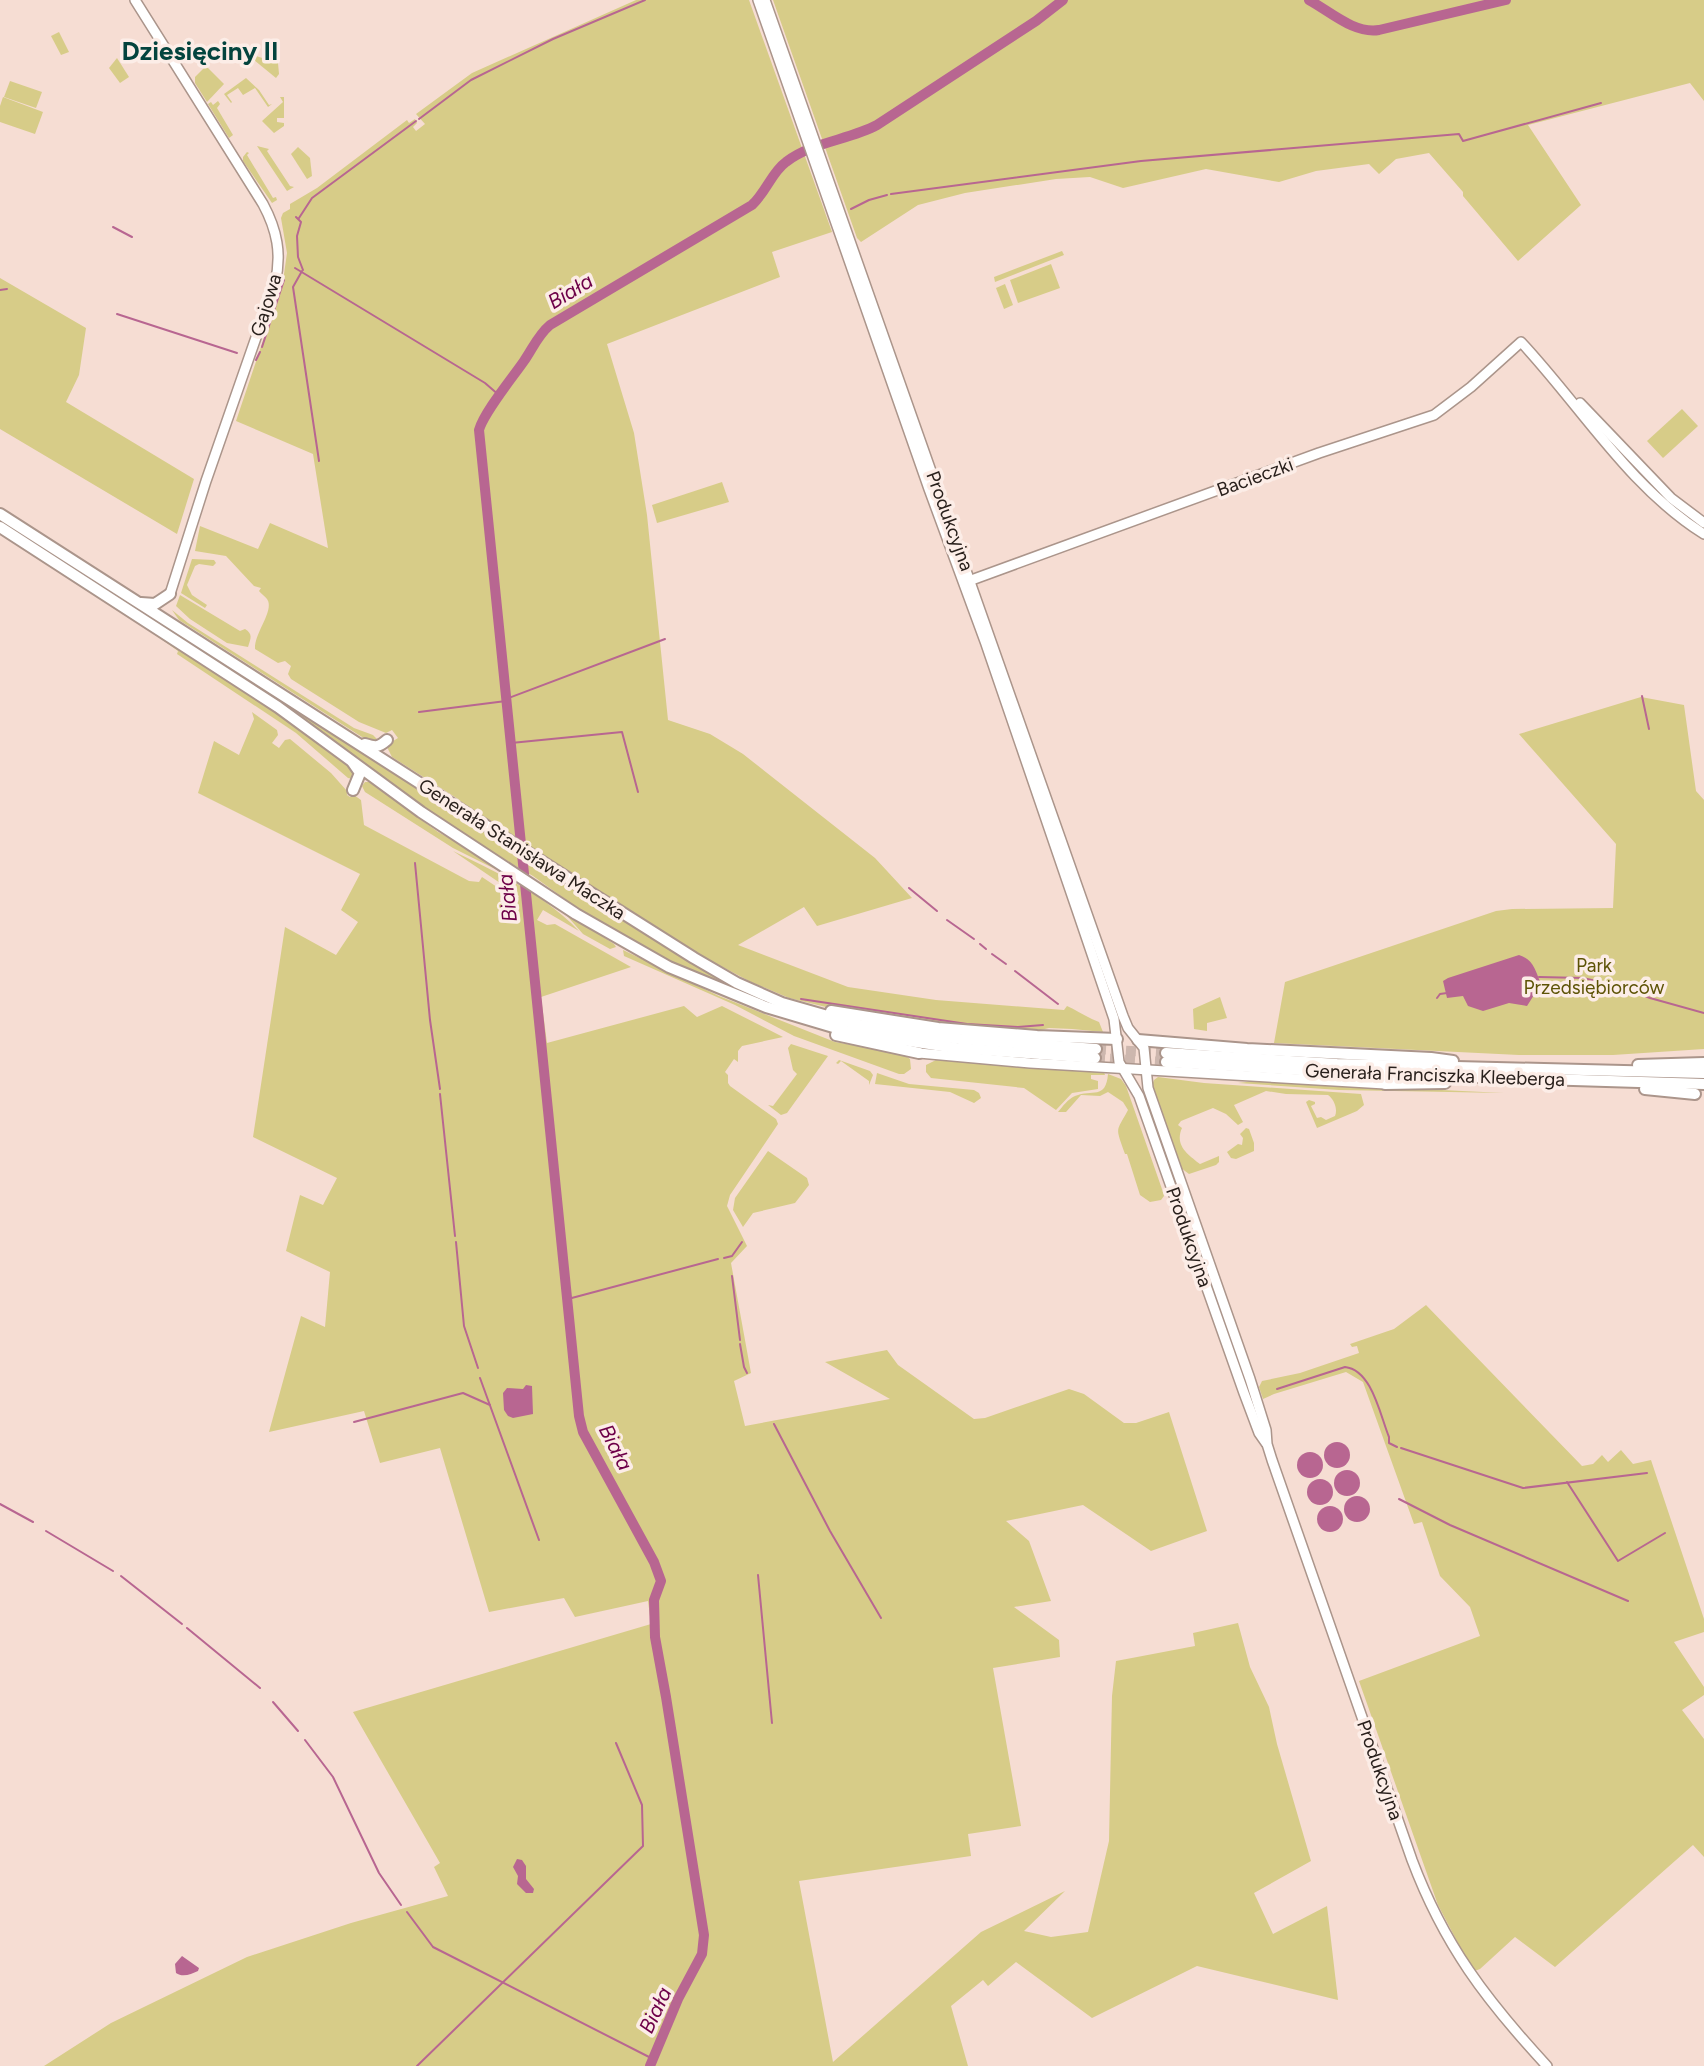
<svg xmlns="http://www.w3.org/2000/svg" width="1704" height="2066" font-family="Figtree,sans-serif">
	<style>
		.green { fill: #d7cc88 }
		.water { fill: #b86691 }
		.lines { fill: none; stroke-linecap: round; stroke-linejoin: round }
		.stream { stroke: #b86691; stroke-width: 2 }
		.river { stroke: #b86691; stroke-width: 10 }
		.highway-tunnel { stroke: #cdb7ae; stroke-width: 10; stroke-dasharray: 10 5; stroke-linecap: butt }
		.secondary-casing { stroke: #ab958b; stroke-width: 12 }
		.highway-casing { stroke: #ab958b; stroke-width: 14 }
		.secondary { stroke: #fff; stroke-width: 9 }
		.highway { stroke: #fff; stroke-width: 10 }
		.labels { text-anchor: middle; dominant-baseline: central; stroke-width: 7; stroke-linejoin: round; paint-order: stroke }
		.street-label { font-size: 19px; fill: #29201c; stroke: #fcede7 }
		.park-label { font-size: 19px; fill: #5d5306; stroke: #fcede7 }
		.water-label { font-size: 21px; font-style: italic; fill: #6d0048; stroke: #fcede7 }
		.district-label { font-size: 26px; font-weight: bold; fill: #03443e; stroke: #fcede7 }
	</style>
	<rect width="100%" height="100%" fill="#f6ddd3"/>
	<!-- green -->
	<g class="green">
		<path d="M636,0H749L832,232L772,252L780,277L607,344L634,433L647,515L668,720L710,734L743,754L875,858L912,898L817,926L804,907L738,945L848,987L936,1000L1064,1010L1067,1006C1078,1011 1088,1018 1099,1022L1103,1032L1072,1029L1049,1028L1032,1032L960,1027L826,1007L789,998L749,981L700,955L630,910L590,888L529,848L530,846L486,821L458,799L392,757L387,747L390,743L398,738L392,730L386,733L359,722L291,679L288,674L291,666L285,661L278,663L255,649C254,633 275,610 267,599C265,596 261,594 259,591L261,588L254,586L226,556L195,551L200,526L258,549L270,523L328,548L313,454L236,421L283,281L287,253L281,218L283,213L290,209V204L317,188L407,120L409,123L415,119L417,123L413,127L416,131L425,124L416,114L472,73Z"/>
		<polygon points="773,0 1704,0 1704,101 1690,83 1528,125 1581,205 1518,261 1463,196 1463,192 1429,153 1396,159 1379,174 1369,164 1316,171 1279,182 1206,169 1123,188 1090,177 1056,179 965,193 918,205 861,242 857,238"/>
		<polygon points="59,32 69,52 61,55 51,36"/>
		<polygon points="256,56 278,63 279,74 276,78 254,60"/>
		<polygon points="117,58 129,77 120,83 109,68"/>
		<polygon points="206,66 224,84 207,102 195,83 195,77"/>
		<polygon points="246,78 259,90 269,105 272,104 268,107 255,88 243,95 238,88 227,95 232,102 231,103 224,94"/>
		<polygon points="10,81 42,92 36,108 4,97"/>
		<polygon points="3,97 43,112 35,134 0,122 0,106"/>
		<polygon points="280,97 284,97 284,118 277,118 277,122 284,123 284,126 274,133 262,121 283,102"/>
		<polygon points="218,101 220,104 217,108 233,135 229,138 208,104 211,102 213,105"/>
		<polygon points="257,146 269,149 267,151 290,186 294,187 287,191"/>
		<polygon points="298,147 310,158 312,176 307,179 291,154"/>
		<polygon points="247,152 249,153 247,155 273,198 276,197 277,200 272,203 243,161 243,157"/>
		<polygon points="1062,251 1064,255 995,282 994,277"/>
		<polygon points="1051,264 1060,288 1018,303 1010,280"/>
		<polygon points="0,278 86,328 79,375 66,402 194,479 177,534 0,429"/>
		<polygon points="1005,284 1013,305 1004,309 996,288"/>
		<polygon points="1682,409 1698,426 1663,458 1647,441"/>
		<polygon points="722,482 729,502 657,523 652,505"/>
		<polygon points="192,559 214,560 216,563 213,566 199,564 195,566 187,585 192,595 207,605 205,608 181,593"/>
		<path d="M180,595L240,631L245,629C253,634 251,638 248,647L227,643L190,619L176,606Z"/>
		<polygon points="143,610 550,872 552,878 564,885 570,884 710,973 784,1008 692,972 617,933 576,907 533,876 468,838 418,805 279,702 142,613"/>
		<polygon points="172,610 188,623 354,728 373,735 379,741 373,744 179,620"/>
		<polygon points="136,621 279,715 357,773 353,779 348,778 296,733 177,654 178,651"/>
		<polygon points="1641,697 1684,705 1696,791 1704,800 1704,1049 1613,1055 1519,1055 1274,1043 1285,982 1496,911 1512,909 1613,908 1616,844 1519,734"/>
		<path d="M252,712L277,730L278,735L272,743L279,748L285,740L290,739L331,773L347,791V795L350,797L354,795L361,800L364,825L469,881L479,882L482,877L503,891L500,901L511,909L519,896L453,851C498,873 544,894 579,931L543,910L537,920L547,925L555,924L631,967L541,997L547,1043L684,1006L697,1017L722,1006L783,1037L742,1046L738,1051V1062L734,1059L725,1072L728,1075V1083L730,1086L776,1119L778,1124L730,1195L727,1206L747,1246L731,1263L751,1373L734,1381L745,1426L890,1399L825,1362L887,1350L898,1365L974,1419L985,1418L1069,1389L1084,1394L1124,1423H1136L1169,1412L1207,1531L1151,1551L1083,1505L1006,1521L1029,1541L1051,1601L1014,1607L1059,1640L1060,1657L993,1668L1021,1826L968,1834L971,1856L799,1881L833,2062L981,1932L1065,1891L1024,1931L1051,1937L1088,1932L1109,1841L1112,1696L1116,1661L1195,1646L1193,1633L1238,1623L1250,1667L1269,1707L1277,1744L1311,1861L1254,1893L1273,1934L1327,1906L1338,2000L1197,1966L1092,2018L1016,1962L988,1986L983,1980L951,2006L968,2066H44L111,2023L247,1957L351,1923L448,1896L434,1867L440,1863L353,1712L651,1624L648,1601L575,1617L564,1598L489,1612L440,1448L380,1463L364,1411L269,1432L301,1316L325,1327L330,1272L286,1251L300,1195L323,1205L337,1178L253,1137L285,927L336,955L358,922L341,910L360,874L198,793L214,741L239,755L254,719Z"/>
		<polygon points="365,782 369,782 438,832 478,854 505,874 453,848 365,792 362,786"/>
		<polygon points="549,901 614,944 616,947 610,949 583,934 568,917"/>
		<polygon points="623,950 719,996 835,1042 903,1054 910,1059 911,1069 904,1074 899,1074 794,1036 735,1005 624,956"/>
		<polygon points="1220,997 1227,1018 1207,1023 1207,1031 1194,1029 1193,1009"/>
		<polygon points="791,1044 828,1056 787,1113 781,1115 768,1105 773,1106 797,1074 793,1070 788,1048"/>
		<polygon points="839,1060 870,1071 873,1075 869,1085 869,1081 841,1061 838,1064 836,1063"/>
		<polygon points="936,1060 1104,1072 1105,1075 1091,1075 1091,1079 1098,1081 1098,1089 1072,1093 1056,1110 1024,1088 931,1078 926,1072 926,1065"/>
		<polygon points="877,1073 909,1084 974,1090 979,1093 981,1098 974,1103 950,1092 875,1084"/>
		<path d="M1108,1074L1121,1079L1126,1086L1163,1192L1164,1196L1161,1200L1150,1202L1140,1195L1127,1154H1125C1115,1125 1116,1133 1128,1110L1123,1102L1108,1092L1100,1096L1081,1095L1066,1112H1058C1063,1106 1068,1099 1075,1096C1092,1089 1106,1100 1108,1074Z"/>
		<path d="M1158,1077L1204,1083L1361,1094L1364,1105L1357,1111L1317,1128L1306,1102L1309,1100L1315,1102V1104L1311,1106L1317,1118L1321,1117L1326,1120L1335,1116C1338,1109 1334,1099 1328,1095L1286,1094L1266,1091L1234,1105L1243,1122L1238,1125L1226,1114L1213,1108L1181,1121L1178,1125L1182,1128C1174,1146 1189,1155 1200,1164L1219,1156V1162L1216,1165L1189,1174L1181,1168L1152,1085L1154,1080Z"/>
		<polygon points="1255,1081 1504,1093 1339,1090 1238,1083"/>
		<polygon points="1246,1128 1249,1129 1254,1143 1254,1151 1236,1159 1231,1158 1227,1152 1238,1144 1242,1145 1243,1138 1240,1134"/>
		<polygon points="768,1151 807,1178 809,1185 795,1203 753,1213 743,1227 733,1210 735,1198"/>
		<polygon points="1426,1305 1582,1466 1593,1464 1602,1455 1608,1462 1621,1450 1633,1464 1651,1460 1704,1619 1704,1632 1674,1642 1704,1687 1704,1695 1682,1710 1704,1739 1704,1857 1693,1845 1555,1967 1515,1937 1480,1969 1472,1972 1457,1947 1459,1945 1438,1905 1359,1681 1480,1636 1470,1607 1440,1576 1422,1522 1414,1524 1363,1382 1346,1372 1274,1394 1263,1399 1259,1387 1262,1381 1300,1373 1359,1353 1357,1346 1352,1347 1350,1344 1394,1329"/>
	</g>
	<!-- water -->
	<g class="water">
		<path d="M1519,955C1534,960 1535,970 1541,984L1527,1006L1509,1003L1483,1011L1468,1006L1463,996L1447,998L1443,981L1448,978Z"/>
		<polygon points="526,1385 532,1386 533,1414 513,1418 508,1416 504,1410 503,1393 507,1388 523,1389"/>
		<circle cx="1337" cy="1455" r="13"/>
		<circle cx="1310" cy="1465" r="13"/>
		<circle cx="1347" cy="1483" r="13"/>
		<circle cx="1320" cy="1492" r="13"/>
		<circle cx="1357" cy="1509" r="13"/>
		<circle cx="1330" cy="1519" r="13"/>
		<polygon points="517,1859 522,1860 526,1866 526,1879 534,1889 533,1893 526,1893 517,1884 518,1876 513,1867"/>
		<path d="M182,1956L199,1968L198,1971C191,1974 183,1978 176,1973L175,1964Z"/>
	</g>
	<g class="lines">
		<!-- stream -->
		<g class="stream">
			<polyline points="419,119 471,80 553,39 645,0"/>
			<polyline points="891,194 1141,161 1459,134 1463,141 1601,103"/>
			<polyline points="851,209 869,200 887,195"/>
			<polyline points="296,217 301,222 297,236 298,257 303,270"/>
			<polyline points="299,218 312,198 416,121"/>
			<polyline points="113,227 132,237"/>
			<polyline points="295,268 485,383 500,396"/>
			<polyline points="302,271 293,287 319,461"/>
			<polyline points="0,290 7,289"/>
			<polyline points="117,314 237,353"/>
			<polyline points="262,347 284,280"/>
			<polyline points="256,360 260,352"/>
			<polyline points="1642,696 1649,729"/>
			<polyline points="506,699 665,639"/>
			<polyline points="419,712 506,701"/>
			<polyline points="511,743 622,732 638,792"/>
			<polyline points="415,863 430,1020 440,1089"/>
			<polyline points="909,888 937,911"/>
			<polyline points="947,920 974,939"/>
			<polyline points="980,944 986,949"/>
			<polyline points="992,954 1006,964"/>
			<polyline points="1015,971 1058,1004"/>
			<polyline points="1539,977 1583,978 1622,987 1650,998 1704,1013"/>
			<polyline points="1437,998 1440,994 1447,993"/>
			<polyline points="801,999 967,1024 1018,1027 1043,1025"/>
			<polyline points="440,1094 455,1236"/>
			<polyline points="456,1242 464,1326 478,1368"/>
			<polyline points="724,1258 732,1256 742,1242"/>
			<polyline points="732,1276 740,1340"/>
			<polyline points="568,1299 718,1259"/>
			<polyline points="740,1344 744,1367 747,1373"/>
			<polyline points="480,1378 539,1540"/>
			<path d="M1277,1389L1345,1367C1372,1370 1380,1415 1389,1437V1443L1397,1447"/>
			<polyline points="354,1422 463,1393 490,1405"/>
			<polyline points="774,1424 830,1531 881,1618"/>
			<polyline points="1401,1448 1523,1488 1647,1473"/>
			<polyline points="1567,1482 1618,1561 1665,1533"/>
			<polyline points="1399,1499 1450,1525 1628,1601"/>
			<polyline points="0,1504 33,1522"/>
			<polyline points="46,1531 113,1571"/>
			<polyline points="758,1575 772,1723"/>
			<polyline points="121,1576 182,1624"/>
			<polyline points="187,1628 260,1688"/>
			<polyline points="273,1702 298,1731"/>
			<polyline points="305,1740 333,1777 379,1873 401,1905"/>
			<polyline points="407,1912 433,1947 653,2059"/>
			<polyline points="417,2066 643,1846 642,1805 616,1743"/>
		</g>
		<!-- river -->
		<g class="river">
			<path d="M1309,0C1331,12 1354,34 1379,30L1506,0"/>
			<path d="M650,2066L678,1999L702,1954L704,1935L666,1697L655,1637L654,1600L661,1581L654,1562L583,1432L579,1416L479,430C484,412 513,377 524,361C533,348 538,335 550,325L752,205C766,192 772,172 786,162C812,142 849,140 877,125L1036,21L1063,0"/>
		</g>
		<!-- highway-tunnel -->
		<g class="highway-tunnel">
			<polyline points="1096,1049 1166,1053"/>
			<polyline points="1095,1058 1166,1062"/>
		</g>
		<defs>
			<g id="secondary">
				<path d="M135,0L263,204C277,230 282,254 275,283L206,481L170,594"/>
				<polyline points="758,0 929,489 986,644 1077,910 1114,1019 1119,1062 1139,1096 1244,1393 1259,1433 1266,1443"/>
				<path d="M765,0L1123,1016L1128,1028L1144,1048L1148,1088L1250,1379L1266,1430L1267,1444L1272,1460L1412,1860C1444,1945 1486,2000 1547,2066"/>
				<polyline points="1580,403 1671,498 1704,523"/>
				<path d="M966,582L1319,453L1434,415L1471,387L1521,342C1581,406 1629,487 1704,534"/>
				<polyline points="919,1053 1030,1063 1385,1084"/>
			</g>
			<g id="highway">
				<polyline points="0,514 591,893 694,958 737,983 782,1003 859,1025 960,1039 1096,1049"/>
				<polyline points="0,527 278,707 421,812 576,914 669,967 766,1007 850,1032 956,1048 1095,1058"/>
				<polyline points="141,603 155,604 170,594"/>
				<path d="M365,744C375,747 378,748 387,740"/>
				<polyline points="353,790 360,773 353,763"/>
				<polyline points="831,1011 938,1028 1037,1036 1117,1039"/>
				<polyline points="836,1035 919,1053"/>
				<polyline points="1138,1040 1247,1049 1431,1058 1453,1061"/>
				<polyline points="1166,1053 1337,1064 1704,1073"/>
				<polyline points="1166,1062 1352,1073 1704,1084"/>
				<polyline points="1638,1065 1704,1063"/>
				<polyline points="1385,1084 1445,1083"/>
				<polyline points="1645,1089 1695,1094"/>
			</g>
		</defs>
		<!-- secondary casing -->
		<use href="#secondary" class="secondary-casing"/>
		<!-- highway casing -->
		<use href="#highway" class="highway-casing"/>
		<!-- secondary -->
		<use href="#secondary" class="secondary"/>
		<!-- highway -->
		<use href="#highway" class="highway"/>
	</g>
	<g class="labels">
		<!-- street labels -->
		<g class="street-label">
			<text transform="translate(266 305) rotate(-73)">Gajowa</text>
			<text transform="translate(1255 477) rotate(-20)">Bacieczki</text>
			<text transform="translate(950 521) rotate(70)">Produkcyjna</text>
			<text transform="translate(522 849) rotate(33)">Generała Stanisława Maczka</text>
			<text transform="translate(1435 1075) rotate(2)">Generała Franciszka Kleeberga</text>
			<text transform="translate(1189 1237) rotate(71)">Produkcyjna</text>
			<text transform="translate(1380 1770) rotate(71)">Produkcyjna</text>
		</g>
		<!-- park labels -->
		<g class="park-label">
			<text x="1594" y="965">Park<tspan x="1594" dy="22">Przedsiębiorców</tspan></text>
		</g>
		<!-- water labels -->
		<g class="water-label">
			<text transform="translate(570 291) rotate(-31)">Biała</text>
			<text transform="translate(507 898) rotate(-96)">Biała</text>
			<text transform="translate(616 1447) rotate(63)">Biała</text>
			<text transform="translate(655 2010) rotate(-65)">Biała</text>
		</g>
		<!-- district labels -->
		<g class="district-label">
			<text x="200" y="51">Dziesięciny II</text>
		</g>
	</g>
</svg>
